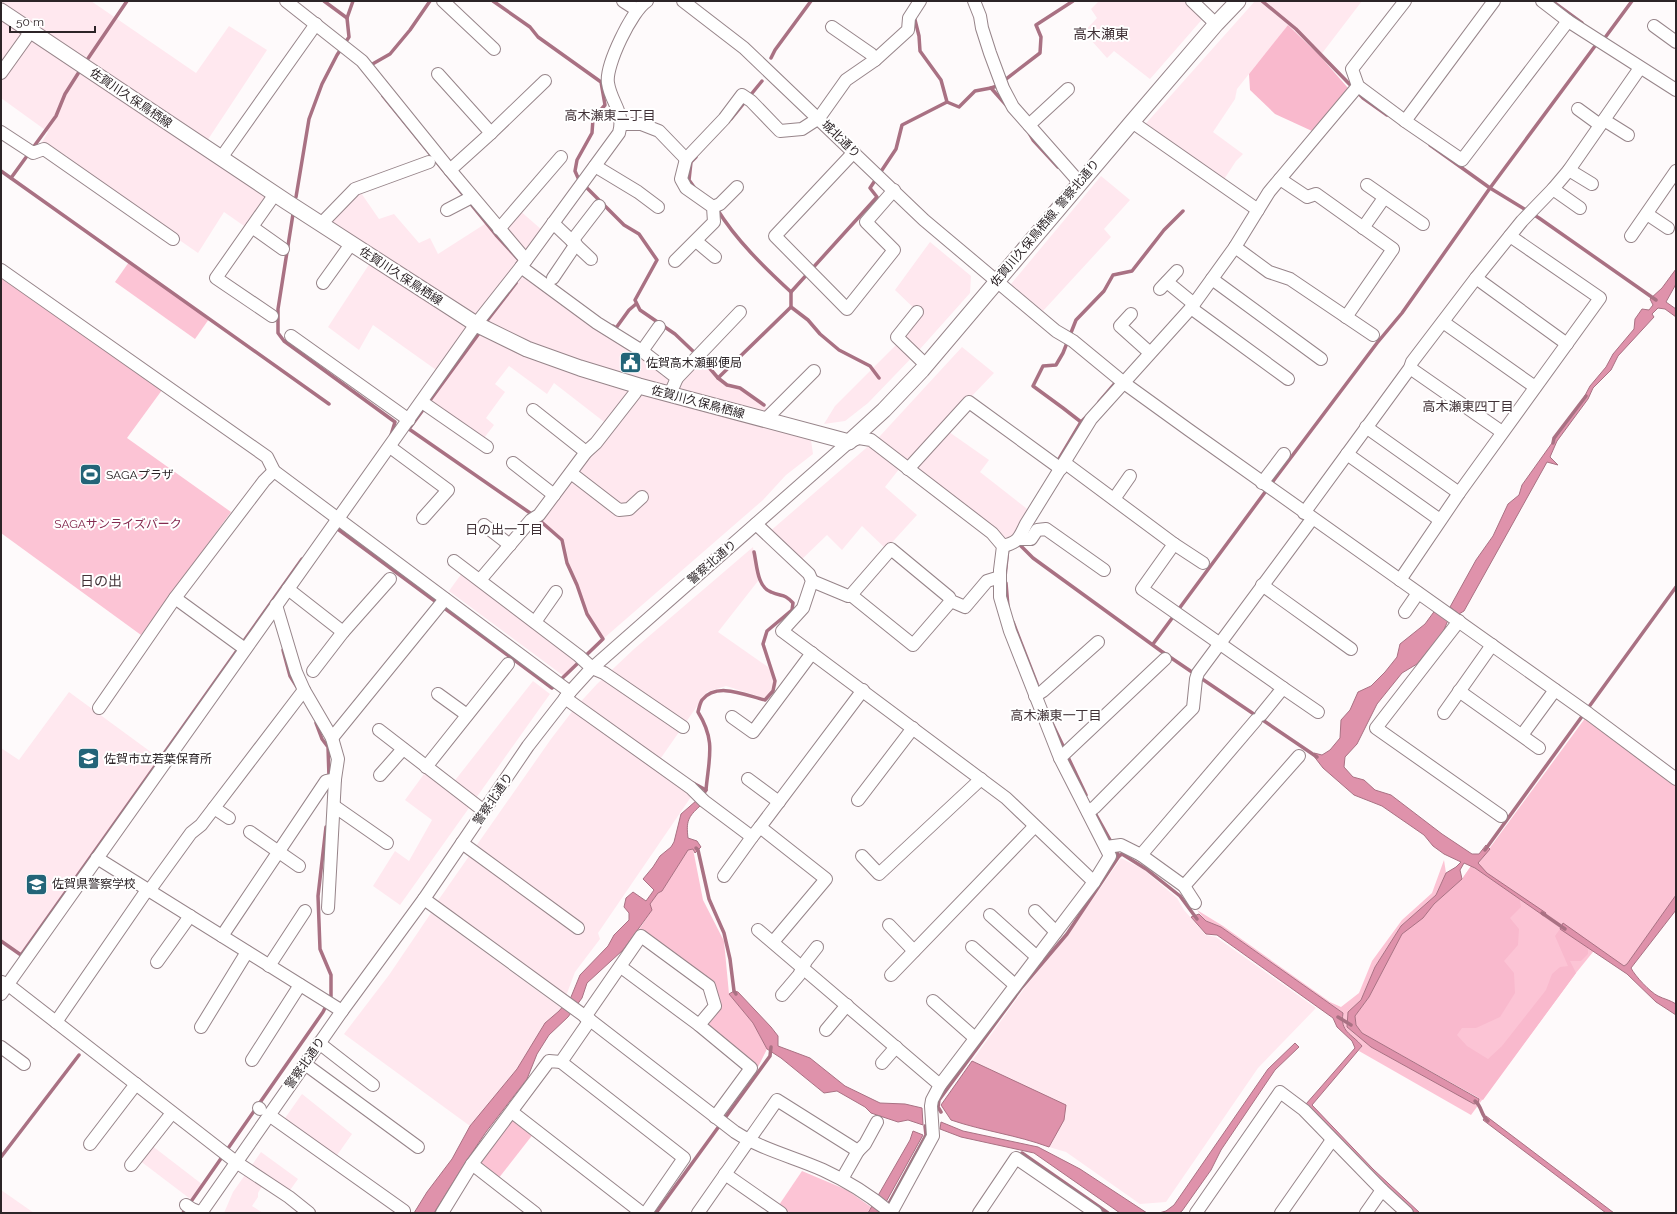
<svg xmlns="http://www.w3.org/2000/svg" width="1677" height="1214" font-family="Raleway,'Noto Sans JP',sans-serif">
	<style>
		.built { fill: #ffe8ef }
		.green { fill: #fcc4d5 }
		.forest { fill: #f9b9cd }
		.water { fill: #df92ab; stroke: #a97183 }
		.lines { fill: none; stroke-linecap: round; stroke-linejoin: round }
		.stream { stroke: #a97183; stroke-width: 3.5 }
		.minor-casing { stroke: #97858a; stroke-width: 14 }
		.major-casing { stroke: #97858a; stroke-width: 17 }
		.minor { stroke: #fff; stroke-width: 12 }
		.major { stroke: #fff; stroke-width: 15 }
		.labels { text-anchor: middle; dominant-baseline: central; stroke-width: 4; stroke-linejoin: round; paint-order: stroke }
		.street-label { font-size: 12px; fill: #2c2427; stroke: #fff }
		.poi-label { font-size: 12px; fill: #2c2427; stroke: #fff; text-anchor: start }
		.park-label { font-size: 12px; fill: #852b50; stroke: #fff }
		.neighbourhood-label { font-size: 13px; fill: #403136; stroke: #fff }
		.quarter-label { font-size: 14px; fill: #403136; stroke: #fff }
	</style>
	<rect width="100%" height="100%" fill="#fefafb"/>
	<!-- built -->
	<g class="built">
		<polygon points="1,1 91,1 196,73 229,26 267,50 207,141 1,5"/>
		<polygon points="1099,1 1190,1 1205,16 1150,79 1114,51 1107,58 1084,32 1097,18 1091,9"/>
		<polygon points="1255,1 1362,1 1320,56 1288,25 1237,89 1235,99 1213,132 1243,154 1236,161 1221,184 1141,129"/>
		<polygon points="1,18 269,196 247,228 224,212 198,253 41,144 48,132 1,98 1,81 11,65 1,58"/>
		<polygon points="1101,176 1130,200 1104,229 1111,237 1043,311 1011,284"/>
		<polygon points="359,190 379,219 394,214 419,243 430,238 438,254 488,222 497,233 518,209 550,237 523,272 682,378 702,356 729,388 741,389 772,412 763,413 606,372 488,326 327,221"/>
		<polygon points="930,242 971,276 970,293 920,349 868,403 845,421 824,424 835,406 897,344 918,312 895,290"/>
		<polygon points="370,263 537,360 601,383 811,440 813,454 786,475 763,500 603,639 587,615 569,563 565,544 539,519 612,428 554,383 547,394 509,366 495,384 505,392 486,418 494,425 481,442 421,398 439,372 373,325 359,350 328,327"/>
		<polygon points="962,347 994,373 942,427 989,460 980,472 1031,512 1018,536 1005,542 900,468 885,487 917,515 886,549 862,526 842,550 827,535 798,563 768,533 880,436"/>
		<polygon points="753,547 758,581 718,632 768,667 777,685 767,699 726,686 707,692 656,765 693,794 598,933 600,939 575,972 566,996 437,902 551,739 574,709 597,684 634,649"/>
		<polygon points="462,573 581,661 565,677 449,591"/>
		<polygon points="533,681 550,694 400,905 373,886 395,851 409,861 432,820 405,800 427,770 449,788"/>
		<polygon points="69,692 159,758 21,955 1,941 1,748 19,760"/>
		<polygon points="1121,858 1143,869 1177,898 1184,910 1206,935 1216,937 1316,1008 1258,1068 1166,1202 1140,1204 1066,1152 1049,1147 1064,1120 1066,1105 972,1061 1026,986 1068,935"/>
		<polygon points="431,913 564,1010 476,1126 470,1126 344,1034 389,975"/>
		<polygon points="302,1094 352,1134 335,1158 283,1121"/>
		<polygon points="151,1145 203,1185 193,1201 139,1160"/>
		<polygon points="261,1152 298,1179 288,1193 266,1179 258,1193 258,1197 252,1206 263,1213 224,1213 233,1192"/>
		<polygon points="1,1190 34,1213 1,1213"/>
	</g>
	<!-- green -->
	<g class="green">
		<polygon points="129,262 209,319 195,339 115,282"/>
		<polygon points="1,275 162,390 127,438 231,512 141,635 1,533"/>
		<path d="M1586,717L1676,784V895L1627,964L1623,966L1597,947L1576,973L1471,1115L1359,1051L1362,1046C1351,1033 1340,1032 1343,1013L1221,927L1206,921L1197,910L1223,926L1330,1002L1341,1007L1359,993L1372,961L1402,920L1432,893L1444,860L1446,873L1436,895L1401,926L1375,967L1361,1000L1348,1012L1347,1027L1371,1047L1474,1104L1479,1098L1362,1033L1369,997L1402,934L1462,879L1471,866L1475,868Z"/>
		<polygon points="693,849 703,900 724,941 729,994 753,1023 767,1049 758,1067 706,1026 714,985 638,931 652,910 650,904 658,893 662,891 688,850"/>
		<polygon points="510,1119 516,1119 534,1133 498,1179 481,1165 480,1160"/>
		<polygon points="802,1171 847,1190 871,1207 867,1213 790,1213 779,1205"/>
	</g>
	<!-- forest -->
	<g class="forest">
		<polygon points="1288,25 1320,56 1348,88 1312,131 1275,114 1250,90 1249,74"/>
		<polygon points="1471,866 1520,900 1521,907 1510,918 1519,929 1518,945 1504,961 1514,973 1515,993 1500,1017 1476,1028 1462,1028 1457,1035 1467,1046 1488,1059 1502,1046 1546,990 1552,974 1560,967 1568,966 1555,936 1560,929 1588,947 1588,954 1581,961 1570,961 1576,973 1483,1100 1362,1033 1356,1025 1355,1016 1369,997 1402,934 1423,918 1434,904 1462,879"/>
	</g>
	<!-- water -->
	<g class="water">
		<polygon points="1676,269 1676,284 1666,302 1676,309 1676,317 1665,309 1658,308 1652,314 1654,317 1618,356 1611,370 1593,388 1588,399 1557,441 1550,457 1558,465 1547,462 1464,611 1459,614 1450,607 1476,560 1493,536 1508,504 1519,495 1522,485 1582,401 1590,386 1606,367 1613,354 1634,329 1635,319 1642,309 1649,310 1653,305 1650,299 1662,288"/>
		<polygon points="1436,609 1449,618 1443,632 1417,664 1402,673 1377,704 1357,744 1345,757 1344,767 1353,777 1364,780 1375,790 1391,795 1442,834 1472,854 1479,854 1486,845 1490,849 1478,863 1487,873 1546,913 1544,916 1475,868 1464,863 1460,870 1462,879 1434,904 1423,918 1402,934 1369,997 1355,1016 1356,1025 1362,1033 1479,1099 1478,1103 1474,1104 1371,1047 1347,1027 1348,1012 1361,1000 1375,967 1401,926 1436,895 1446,873 1456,867 1461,862 1444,854 1433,846 1424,835 1382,806 1354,795 1323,768 1313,755 1314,753 1322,755 1330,750 1340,738 1341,720 1350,710 1358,692 1371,686 1385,672 1397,657 1400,644 1425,624"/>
		<path d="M697,800L700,806C688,817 686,821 688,838L697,841L701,847L695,853L693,849L688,850L662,891L658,893L650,904L652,910L623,950L587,983L582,998L568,1017L549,1035L537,1054L527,1079L486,1132L465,1163L434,1213H414L427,1192L452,1159L470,1126L517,1069L545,1023L559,1011L571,997L580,975L608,946L614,935L629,920V913L624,907L626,898L633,892L646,901L654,890L643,879L653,867L660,856L671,847L674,842L681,814Z"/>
		<path d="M1676,895V910L1631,968C1635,976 1650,992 1658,996C1664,999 1670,1000 1676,1004V1015L1656,1002L1627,974L1560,929L1563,923L1624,966L1627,964Z"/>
		<path d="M1199,914L1206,921L1221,927L1343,1013C1340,1032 1351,1033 1362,1046L1312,1105L1373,1169L1420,1213H1414L1370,1173L1306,1104L1355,1048L1352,1041L1337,1027L1333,1018L1217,935L1206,934L1191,917Z"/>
		<polygon points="734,991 738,992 771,1027 778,1036 778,1046 810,1058 845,1086 880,1103 905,1104 922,1108 923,1125 908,1120 898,1122 871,1113 865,1107 837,1091 824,1093 781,1058 767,1049 753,1023 729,994"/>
		<polygon points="1295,1043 1299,1047 1275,1070 1221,1150 1211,1170 1182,1211 1179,1213 1159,1213 1166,1211 1174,1205 1268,1069"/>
		<path d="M972,1061L1066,1105L1064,1120L1049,1147C1017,1135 983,1131 951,1120L941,1105Z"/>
		<polygon points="1486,1116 1614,1213 1606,1213 1483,1120"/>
		<polygon points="941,1122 963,1131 1038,1147 1080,1169 1147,1213 1120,1213 1034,1153 961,1137 940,1129"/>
		<polygon points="913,1131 923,1135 880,1213 868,1213 910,1140"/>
	</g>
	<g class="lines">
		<!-- stream -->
		<g class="stream">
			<polyline points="324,1 347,18"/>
			<polyline points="493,1 530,27 538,37 601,82 605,105 593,119 592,133 577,160 575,171 579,180 624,225 639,234 657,260 635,300 640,310 675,334 696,354"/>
			<polyline points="1262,1 1296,29 1363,98 1387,115"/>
			<polyline points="1552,1 1582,23"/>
			<polyline points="914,16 919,36 920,51 941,80 947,102 959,107 975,91 991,88 1007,106"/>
			<polyline points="1602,38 1604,39 1632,1"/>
			<polyline points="771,58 775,50 811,1"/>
			<polyline points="87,60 127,1"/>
			<polyline points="369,66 390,54 410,30 430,1"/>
			<polyline points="991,88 997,86 1040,53 1041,37 1036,25 1073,1"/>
			<polyline points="383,96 496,235 519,260"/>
			<polyline points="731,119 762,81"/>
			<polyline points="1029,133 1033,140 1058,167"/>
			<polyline points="1430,145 1490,188 1539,218 1656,300"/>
			<polyline points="1,171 329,404"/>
			<polyline points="11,178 56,116 65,94 79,72"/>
			<polyline points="694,187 689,180 691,162 696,157"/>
			<polyline points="296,197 309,119 322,84 337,55 349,37 347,18 353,1"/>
			<path d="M717,209C736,240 764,267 791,292V307L808,320L820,334L839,350L870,366L879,378"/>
			<polyline points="293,214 278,309 278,333 284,341 395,422 391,435"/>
			<polyline points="791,292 877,197 870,188 896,149 902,125 947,102"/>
			<polyline points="486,322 516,283"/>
			<polyline points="613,326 616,328 629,310 636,304"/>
			<polyline points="480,332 409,429 533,515"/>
			<polyline points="701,358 718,378 727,385 740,388 764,405"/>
			<polyline points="718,378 791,307"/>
			<polyline points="1099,402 1117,381"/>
			<polyline points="1081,422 1063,408 1033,386 1043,366 1056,365 1063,353 1076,320 1104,291 1113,275 1132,271 1164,230 1183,211"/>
			<polyline points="1553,443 1554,438 1586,396"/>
			<polyline points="1059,459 1081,422 1087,416"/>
			<polyline points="335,527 552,688 603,639 587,614 577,585 567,563 562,540 538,519"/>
			<polyline points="1017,542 1033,558 1161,651 1317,757"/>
			<polyline points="1005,577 1008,547"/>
			<polyline points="1006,583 1008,607"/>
			<polyline points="1013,622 1037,684"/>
			<polyline points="1153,644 1274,480 1377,343 1402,313 1490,188 1598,42"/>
			<polyline points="283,650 290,676 297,687"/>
			<polyline points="316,723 322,739 328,747 329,777"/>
			<polyline points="1052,723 1065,750"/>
			<polyline points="1067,755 1086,795"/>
			<polyline points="693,783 706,790"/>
			<path d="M702,796L706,790C709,757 716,741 698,712C699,708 700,703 702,700C717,681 747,696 765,700L773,691L775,681L763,644L767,631L792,610L793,603C784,593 782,597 771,592C757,587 757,565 754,552"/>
			<polyline points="1095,813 1119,856"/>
			<polyline points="696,848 698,850 709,899 724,933 730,959 734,991 736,994"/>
			<polyline points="1485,850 1676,587"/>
			<polyline points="1119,856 1122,854 1146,869 1180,896 1197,919"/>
			<polyline points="1542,913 1565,929"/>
			<polyline points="1,941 21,955 302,559"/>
			<polyline points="1338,1017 1351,1025"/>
			<path d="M1475,1101C1482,1106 1481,1116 1488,1121"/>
			<polyline points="941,1112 938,1107 939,1100 1022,987 1067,934 1119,856"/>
			<polyline points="1022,1153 1108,1213"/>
			<polyline points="1,1157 79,1055"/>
			<polyline points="887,1207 926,1135 925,1126"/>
			<polyline points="183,1213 323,1012 331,996 331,975 320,949 318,896 326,827"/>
			<polyline points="656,1213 770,1056 771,1047"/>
		</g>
		<defs>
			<g id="minor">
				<polyline points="286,1 362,61 450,170 526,260"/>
				<polyline points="443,1 494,49"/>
				<polyline points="623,1 637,10"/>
				<polyline points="683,1 744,48 924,220 1056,331 1073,341 1124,383 1189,430 1589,714 1676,779"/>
				<polyline points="974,1 980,16 982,28 990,53 1003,88 1013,107 1080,183"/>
				<polyline points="1192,1 1216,24"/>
				<polyline points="1405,1 1352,69 1358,86 1405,121 1462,160 1568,21"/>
				<polyline points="1542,1 1568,21 1676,90"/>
				<polyline points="1654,26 1676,42"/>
				<polyline points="832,27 871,54 875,60"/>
				<polyline points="1,73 31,31"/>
				<polyline points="438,74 491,133"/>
				<polyline points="1578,109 1600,125"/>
				<polyline points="1604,120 1628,135"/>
				<polyline points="1405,121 1494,1"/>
				<polyline points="1132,122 1258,210"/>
				<polyline points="622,124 641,124 659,131 686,159 724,119 742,95 751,101 780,131 802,129 819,118 846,80 875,60 908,30 909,18 920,1"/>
				<polyline points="1029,125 1068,89"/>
				<polyline points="1,132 33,153 44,149 173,239"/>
				<polyline points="854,152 775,236 847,309 894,250 866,222 894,190"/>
				<polyline points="221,158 316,24"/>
				<polyline points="595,166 638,192 658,207"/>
				<polyline points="450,170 491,133 545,81"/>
				<polyline points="1569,170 1592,184"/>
				<polyline points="1280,179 1307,197 1316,194 1393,249 1346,317"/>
				<polyline points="1367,185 1423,224"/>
				<polyline points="1553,189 1580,208"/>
				<polyline points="713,207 720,204 737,187"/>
				<polyline points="447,210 472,197"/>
				<polyline points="1647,214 1668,228"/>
				<polyline points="553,223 591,259"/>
				<polyline points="321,224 355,189 429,162"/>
				<polyline points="252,227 283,249"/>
				<polyline points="1363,228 1384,198"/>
				<polyline points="499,229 561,157"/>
				<polyline points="1631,236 1676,171"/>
				<polyline points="572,241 599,206"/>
				<polyline points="696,241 715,257"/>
				<polyline points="1235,247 1269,272 1290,279 1373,335"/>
				<polyline points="675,261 714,222 713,207 686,188 681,179 686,159"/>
				<polyline points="521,267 597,323 642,351 677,378 670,394"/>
				<polyline points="1,270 267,457 274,471 570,692"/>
				<polyline points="553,278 576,244"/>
				<polyline points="1476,278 1567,344"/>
				<polyline points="1212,279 1321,359"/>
				<polyline points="1167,282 1194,304"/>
				<polyline points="323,283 351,244"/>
				<polyline points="1160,289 1177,271"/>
				<polyline points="1191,308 1288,379"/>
				<polyline points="917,312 897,337 926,365"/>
				<polyline points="1131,314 1120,326 1149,352"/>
				<polyline points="272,316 216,278 275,194"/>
				<polyline points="1443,322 1535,387"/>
				<polyline points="291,336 409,420"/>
				<polyline points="642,351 659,327"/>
				<polyline points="1410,368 1502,432"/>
				<polyline points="677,378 740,312"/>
				<polyline points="422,402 487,447"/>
				<polyline points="533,410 586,452"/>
				<polyline points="765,420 814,371"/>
				<polyline points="1366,427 1459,493"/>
				<polyline points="390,447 448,490 423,518"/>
				<polyline points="1347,454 1440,520"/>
				<polyline points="513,463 554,495"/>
				<polyline points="1065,463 1174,544 1142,589 1283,688 1261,715"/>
				<polyline points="908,469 969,402 1061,469"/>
				<polyline points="571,473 619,510 629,509 642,497"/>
				<polyline points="1262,483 1284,454"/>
				<polyline points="1114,499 1130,476"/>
				<polyline points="1304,513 1410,368 1412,362 1476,278 1522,221 1553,189 1569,170 1640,68"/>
				<polyline points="756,524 809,574 812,581 803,608 782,631 1006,798 1094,882"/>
				<polyline points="484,525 510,545"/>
				<polyline points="1019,539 1031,539 1037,530 1046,529 1104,570"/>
				<polyline points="1174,544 1203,563"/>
				<path d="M1003,546C1019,542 1019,538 1026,524L1091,419L1191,308L1235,247L1269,192L1358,86"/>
				<polyline points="454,561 579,656 592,668 604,673 683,727"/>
				<polyline points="480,580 531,520 539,515 586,452 596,443 635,393 639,386"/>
				<polyline points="1400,580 1459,493 1600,298 1510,236"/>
				<polyline points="812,581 848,596 851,595 891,549 949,597 951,601 965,607 987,581 1000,577"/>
				<polyline points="1262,585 1351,649"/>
				<polyline points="288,589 343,632"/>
				<polyline points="851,595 913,645 951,601"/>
				<polyline points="175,598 245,649"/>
				<polyline points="1405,612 1418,593"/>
				<polyline points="1459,621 1376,728 1501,816"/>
				<polyline points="535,622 556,592"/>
				<polyline points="313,671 343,632 390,579"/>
				<polyline points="1283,688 1318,712"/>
				<polyline points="1459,691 1539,748"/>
				<polyline points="438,694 467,715"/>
				<polyline points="1035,696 1043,691 1098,642"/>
				<polyline points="565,698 691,788 704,801 752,837 760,827"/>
				<polyline points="99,708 175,598 264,481 274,471"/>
				<polyline points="1444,713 1492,645"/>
				<polyline points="732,717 753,732 812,653"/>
				<polyline points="379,730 484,811"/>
				<polyline points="1522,735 1555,690"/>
				<polyline points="332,738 445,599"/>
				<polyline points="1060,758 1165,659"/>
				<polyline points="426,767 508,664"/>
				<polyline points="380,775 403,749"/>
				<polyline points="748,779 779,802"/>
				<polyline points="858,800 913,728"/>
				<polyline points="334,806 387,843"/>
				<polyline points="214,808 229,818"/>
				<polyline points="1088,812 1095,807 1193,708 1196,679 1198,673 1312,519"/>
				<polyline points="250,832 299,866"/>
				<polyline points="462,843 578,928"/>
				<polyline points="1106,847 1121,845 1141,855 1256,720"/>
				<polyline points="1141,855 1184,886 1195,903"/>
				<polyline points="862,856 879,874 981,779"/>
				<polyline points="97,858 342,1011"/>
				<polyline points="724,876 752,837"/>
				<polyline points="1184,886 1299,756"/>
				<polyline points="149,891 191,833 201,825 304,690"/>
				<path d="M424,899L590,1020L735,1132C763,1150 794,1157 823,1170C847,1181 871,1196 891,1213"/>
				<polyline points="328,908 335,779"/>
				<polyline points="1035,911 1056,932"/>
				<polyline points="990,915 1037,957"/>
				<polyline points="889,925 914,951"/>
				<polyline points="758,930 940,1085"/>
				<polyline points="222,936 326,781 335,779 338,759 332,738 304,690 296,672 276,605"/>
				<polyline points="773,942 826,879 760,827 863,690"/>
				<polyline points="972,947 1015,985"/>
				<polyline points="157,962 190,916"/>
				<polyline points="269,966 305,911"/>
				<polyline points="621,967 699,1025 751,1068 715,1117"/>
				<polyline points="891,975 1034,827"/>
				<polyline points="2,982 11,987 236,1162 289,1197 309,1213"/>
				<path d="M1,994L476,324L521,267L619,133C625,112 611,103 608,83C605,66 632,10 647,1"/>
				<polyline points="782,995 799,975 806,961 817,947"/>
				<polyline points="933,1001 975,1038"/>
				<polyline points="585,1017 641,936 709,986 715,1006 699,1025"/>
				<polyline points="56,1022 147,890"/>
				<polyline points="201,1027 247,952"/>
				<polyline points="826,1030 847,1005"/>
				<polyline points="319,1043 373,1085"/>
				<polyline points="1,1047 24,1064"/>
				<polyline points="252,1060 300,985"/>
				<polyline points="561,1062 684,1158 646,1213"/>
				<polyline points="882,1063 896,1047"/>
				<polyline points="305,1064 418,1147"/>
				<polyline points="259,1108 260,1109"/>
				<polyline points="512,1112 642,1213"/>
				<polyline points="269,1115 404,1211"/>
				<polyline points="90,1144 136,1084"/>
				<polyline points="858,1151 865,1144 877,1122"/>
				<polyline points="472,1164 535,1213"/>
				<polyline points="131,1165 172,1113"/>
				<polyline points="725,1174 781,1213"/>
				<polyline points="186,1205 192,1209 202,1213"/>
				<polyline points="201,1213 342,1011 424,899 528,746 570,692 590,670 849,442 859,438 871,440 992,533 1003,546 1000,570 1000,597 1010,631 1060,758 1110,856 1094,882 940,1085 932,1100 931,1106 933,1136 891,1213"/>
				<polyline points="442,1213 472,1164 549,1061 561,1062 590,1020"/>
				<polyline points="698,1213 777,1100 858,1151 842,1179"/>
				<polyline points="979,1213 1016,1158 1096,1213"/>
				<polyline points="1196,1213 1280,1092 1304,1110 1382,1190 1407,1213"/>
				<polyline points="1281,1213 1332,1140"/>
				<polyline points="1366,1213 1382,1190"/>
			</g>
			<polyline id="major" points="1,11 287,202 476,324 527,349 580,368 639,386 849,442 884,410 922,370 1132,122 1216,24 1238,1"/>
		</defs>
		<!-- minor casing -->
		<use href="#minor" class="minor-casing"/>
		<!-- major casing -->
		<use href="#major" class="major-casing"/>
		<!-- minor -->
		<use href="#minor" class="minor"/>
		<!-- major -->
		<use href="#major" class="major"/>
	</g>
	<!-- icons -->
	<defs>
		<symbol id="civic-square" viewBox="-11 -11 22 22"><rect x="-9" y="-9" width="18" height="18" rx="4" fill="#236478" stroke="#fff"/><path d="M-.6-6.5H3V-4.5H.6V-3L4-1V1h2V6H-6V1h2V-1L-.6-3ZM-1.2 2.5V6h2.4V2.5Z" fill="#fff"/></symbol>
		<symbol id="stadium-square" viewBox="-11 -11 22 22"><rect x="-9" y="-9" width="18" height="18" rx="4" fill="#236478" stroke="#fff"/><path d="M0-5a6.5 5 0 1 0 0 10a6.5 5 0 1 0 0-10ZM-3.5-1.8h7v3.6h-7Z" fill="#fff"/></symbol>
		<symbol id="school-square" viewBox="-11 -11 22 22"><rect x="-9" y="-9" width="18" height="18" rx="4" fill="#236478" stroke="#fff"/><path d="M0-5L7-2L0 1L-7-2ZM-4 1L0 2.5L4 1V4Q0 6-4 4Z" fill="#fff"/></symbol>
		<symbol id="university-square" viewBox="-11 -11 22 22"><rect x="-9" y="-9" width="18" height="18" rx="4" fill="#236478" stroke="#fff"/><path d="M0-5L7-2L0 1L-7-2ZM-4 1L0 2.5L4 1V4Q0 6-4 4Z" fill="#fff"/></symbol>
	</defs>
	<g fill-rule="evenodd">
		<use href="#civic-square" x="618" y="350" width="25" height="25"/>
		<use href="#stadium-square" x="78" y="462" width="25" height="25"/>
		<use href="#school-square" x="76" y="746" width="25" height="25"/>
		<use href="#university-square" x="24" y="872" width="25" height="25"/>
	</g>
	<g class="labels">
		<!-- street labels -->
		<g class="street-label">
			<text transform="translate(131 98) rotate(34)">佐賀川久保鳥栖線</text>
			<text transform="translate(841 139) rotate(44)">城北通り</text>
			<text transform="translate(1045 223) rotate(-50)">佐賀川久保鳥栖線, 警察北通り</text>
			<text transform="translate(401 276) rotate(33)">佐賀川久保鳥栖線</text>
			<text transform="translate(698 402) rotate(15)">佐賀川久保鳥栖線</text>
			<text transform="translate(712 562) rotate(-41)">警察北通り</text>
			<text transform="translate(493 799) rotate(-56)">警察北通り</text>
			<text transform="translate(305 1063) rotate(-55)">警察北通り</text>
		</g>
		<!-- poi labels -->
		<g class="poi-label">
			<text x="646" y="363">佐賀高木瀬郵便局</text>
			<text x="106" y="475">SAGAプラザ</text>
			<text x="104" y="759">佐賀市立若葉保育所</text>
			<text x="52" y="884">佐賀県警察学校</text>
		</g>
		<!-- park labels -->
		<g class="park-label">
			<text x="118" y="524">SAGAサンライズパーク</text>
		</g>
		<!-- neighbourhood labels -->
		<g class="neighbourhood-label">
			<text x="610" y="115">高木瀬東二丁目</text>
			<text x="1468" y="406">高木瀬東四丁目</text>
			<text x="504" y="529">日の出一丁目</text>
			<text x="1056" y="715">高木瀬東一丁目</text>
		</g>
		<!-- quarter labels -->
		<g class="quarter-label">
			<text x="1101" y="34">高木瀬東</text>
			<text x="101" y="581">日の出</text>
		</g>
	</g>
	<!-- border -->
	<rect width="1677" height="1214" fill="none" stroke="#2c2427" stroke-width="4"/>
	<!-- scale -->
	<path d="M10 26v6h85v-6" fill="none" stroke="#2c2427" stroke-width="2"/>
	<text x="16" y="26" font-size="12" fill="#2c2427" stroke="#ffffff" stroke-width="3" paint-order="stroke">50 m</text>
</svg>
